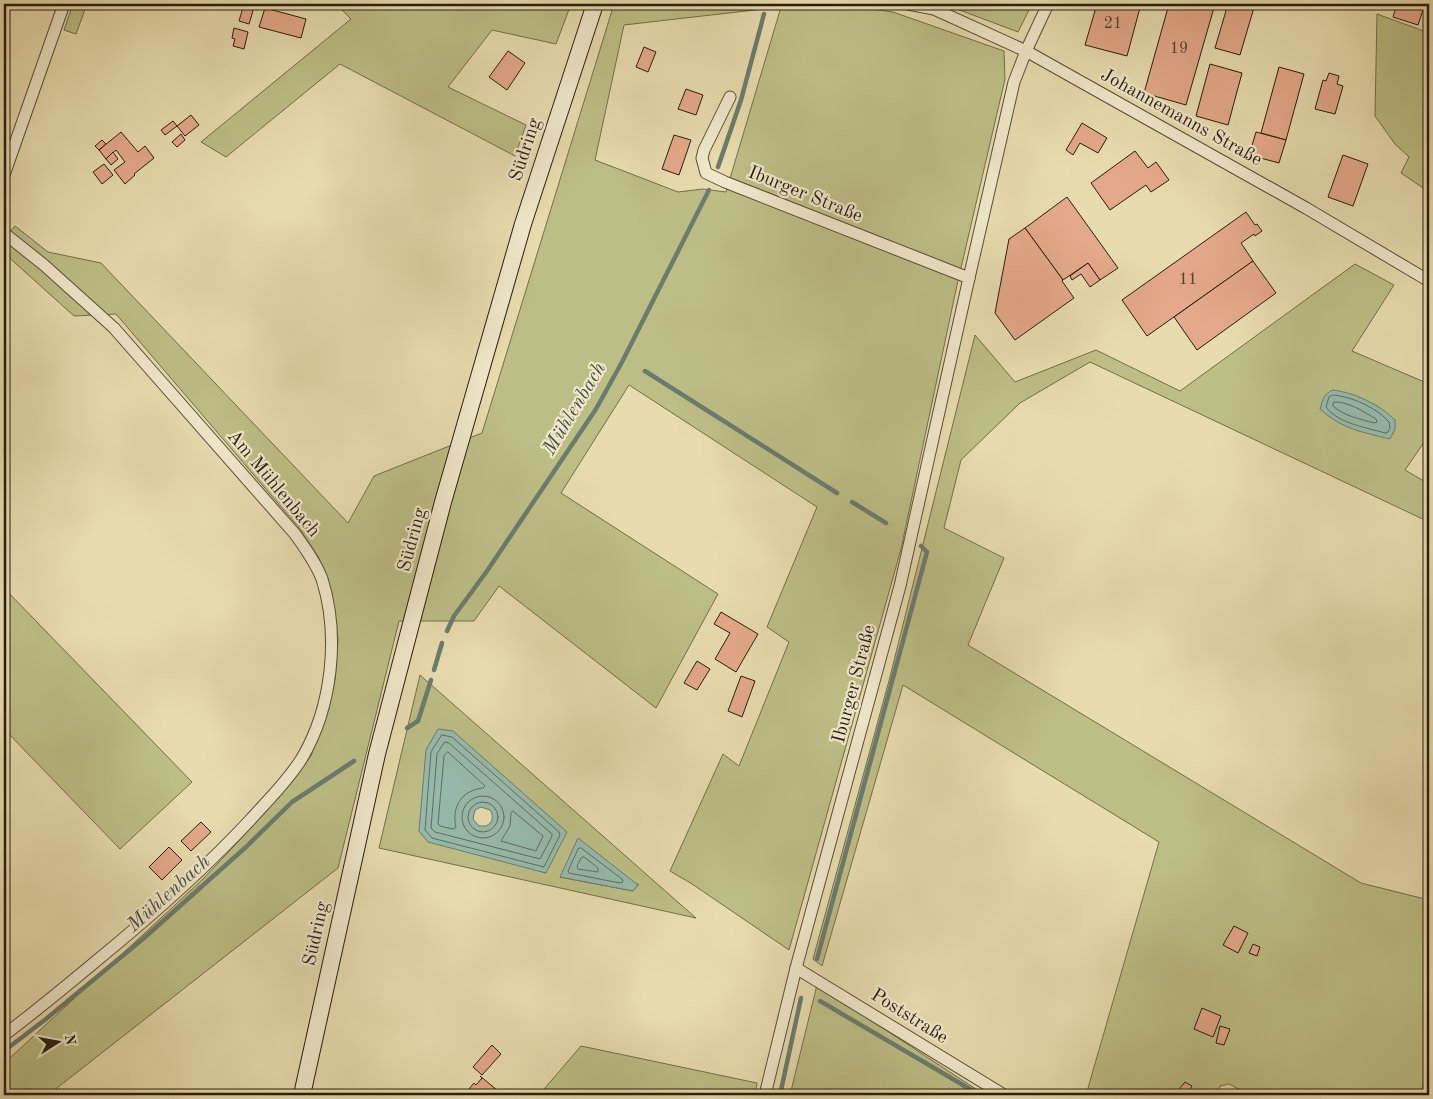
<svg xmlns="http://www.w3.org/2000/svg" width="1433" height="1099" font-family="'Old Standard TT',serif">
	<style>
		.green { fill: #bdbe86; stroke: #726e4c; fill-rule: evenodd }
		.water { fill: #97bbad; stroke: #6b7c6f; fill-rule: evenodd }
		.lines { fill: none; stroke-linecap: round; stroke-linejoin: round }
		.shore { stroke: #606c5f; stroke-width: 1 }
		.stream { stroke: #6b7c6f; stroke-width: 4.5 }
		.building { fill: #e4a98a; stroke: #281d11 }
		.minor-casing { stroke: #584d38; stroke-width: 13 }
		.secondary-casing { stroke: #281d11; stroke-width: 18 }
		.minor { stroke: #f0e8cb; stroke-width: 11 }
		.secondary { stroke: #f0e8cb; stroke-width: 16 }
		.labels { text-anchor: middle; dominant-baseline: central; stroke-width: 4.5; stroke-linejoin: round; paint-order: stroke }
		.number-label { font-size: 16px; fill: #57402f }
		.street-label { font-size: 19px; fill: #281d11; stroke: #f0e8cb }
		.water-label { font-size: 20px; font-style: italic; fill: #494c40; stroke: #f0e8cb }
	</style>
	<rect width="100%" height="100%" fill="#e8dcaf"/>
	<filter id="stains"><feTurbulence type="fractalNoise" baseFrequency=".004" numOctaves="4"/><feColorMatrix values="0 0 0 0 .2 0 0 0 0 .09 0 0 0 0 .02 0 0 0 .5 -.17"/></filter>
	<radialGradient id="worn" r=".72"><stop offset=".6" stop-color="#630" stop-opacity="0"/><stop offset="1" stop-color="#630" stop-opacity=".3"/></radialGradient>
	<!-- green -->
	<g class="green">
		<polygon points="73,4 87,4 76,34 64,30"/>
		<polygon points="336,4 571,4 556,44 492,30 448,87 526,125 515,156 340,64 226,157 201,142 351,19"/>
		<path d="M614,4H837L893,12L1004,51L1005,79L957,285L901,549L789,950L692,884L670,871L723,754L739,766L789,642L767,627L817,507L629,385L561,493L718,594L656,708L499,586L474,621H399L338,868L48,1095H4V1062L12,1056L203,879L251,828L311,756L335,680L338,638L331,593L319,558L300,529L116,314L74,316L4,253V238L15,226L48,252L101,263L348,523L374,476L482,433ZM781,7L726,192L703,189L678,192L595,160L624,25Z"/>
		<polygon points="948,4 1032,4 1018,32 949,6"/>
		<polygon points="1377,14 1429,33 1429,192 1401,173 1409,157 1395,144 1375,116"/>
		<polygon points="1355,264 1394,285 1352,351 1429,384 1429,435 1405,470 1429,484 1429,522 1090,362 1020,403 961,460 944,528 1004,558 968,645 1361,883 1429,900 1429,1068 1420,1095 1250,1095 1229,1084 1220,1086 1217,1095 1086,1095 1159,842 903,685 822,966 813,959 890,677 975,335 1015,382 1096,350 1180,391"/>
		<polygon points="4,588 192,782 120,849 4,729"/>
		<path d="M420,675L696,918L379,848ZM453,731L546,873L419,831ZM560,877L638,884V885L633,891Z"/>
		<polygon points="817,985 985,1095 790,1095"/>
		<polygon points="581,1046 757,1083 755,1095 539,1095"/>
	</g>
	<!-- water -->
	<g class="water">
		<path d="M1333,390C1355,393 1379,404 1395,420V429L1390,439C1362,432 1342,429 1320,409C1323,400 1323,394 1333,390Z"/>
		<path d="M438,729L453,731L567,832L546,873L428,842L419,831L426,750ZM481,807L490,810C494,816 493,823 486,826H479L473,819L475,810Z"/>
		<polygon points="578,838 638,885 633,891 560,877"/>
	</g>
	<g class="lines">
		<!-- shore -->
		<g class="shore">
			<path d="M1334,395C1353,397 1377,408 1389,422L1390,428L1388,432L1385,433C1365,427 1339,424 1326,407L1329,397Z"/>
			<path d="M1334,402C1348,401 1364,412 1376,419L1377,422L1374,423C1360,419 1344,416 1333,406Z"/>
			<polygon points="442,735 452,737 559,832 560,835 544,867 432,838 425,830 431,752"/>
			<polygon points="445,742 449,743 552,834 552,836 540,859 435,832 431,828 437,754"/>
			<path d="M448,752L485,786L483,788C462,790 451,807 456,827L453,829L440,826L438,824L444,756Z"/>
			<circle cx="483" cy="817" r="21"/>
			<circle cx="483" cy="817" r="15"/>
			<polygon points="513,811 543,836 536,851 501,841 510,826 511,813"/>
			<polygon points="581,848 622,879 623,882 620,883 569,873 568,871 578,849"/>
			<polygon points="584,857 598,868 598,872 578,869 577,866 581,858"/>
		</g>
		<!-- stream -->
		<g class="stream">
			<polyline points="718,167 741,100 764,14"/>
			<polyline points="645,371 837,493"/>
			<polyline points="852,502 886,523"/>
			<polyline points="447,631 454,616 487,571 596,409 622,362 709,190"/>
			<polyline points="434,670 442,643"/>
			<polyline points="407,728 418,721 431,680"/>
			<polyline points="817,959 927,552 921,546"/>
			<polyline points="820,1001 980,1095"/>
			<polyline points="4,1051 46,1019 144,938 246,847 292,802 354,761"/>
			<polyline points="780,1095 801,998"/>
		</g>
	</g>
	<!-- building -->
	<g class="building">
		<polygon points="244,4 255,4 249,24 239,21"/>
		<polygon points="1097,4 1141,4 1127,56 1085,45"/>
		<polygon points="1169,4 1215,4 1186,105 1144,93"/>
		<polygon points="1228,4 1255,4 1240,55 1215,48"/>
		<polygon points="1397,4 1425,4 1418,25 1393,17"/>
		<polygon points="265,8 306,19 301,38 259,27"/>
		<polygon points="234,28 248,32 244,49 233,46 235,39 232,38"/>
		<polygon points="644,47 656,52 648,72 636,67"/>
		<polygon points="508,51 525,63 507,90 489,77"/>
		<polygon points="1210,64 1242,73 1228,125 1196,116"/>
		<polygon points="1279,67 1304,74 1286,140 1261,133"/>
		<polygon points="1329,73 1339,76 1337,84 1343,86 1335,114 1315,109 1323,80 1326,81"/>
		<polygon points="686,89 703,95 696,115 678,109"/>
		<polygon points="191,115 199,125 185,136 177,126"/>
		<polygon points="173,121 177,126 165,135 161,130"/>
		<polygon points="1082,123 1107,138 1098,153 1080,143 1073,155 1066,150"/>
		<polygon points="121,132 138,152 145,146 154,158 134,174 135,175 125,184 114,170 125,162 116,150 106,159 99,150"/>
		<polygon points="1256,132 1286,140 1279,163 1253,156 1255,150 1251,149"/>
		<polygon points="181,134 185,140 177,147 172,142"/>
		<polygon points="674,135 691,140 679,175 662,169"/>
		<polygon points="102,140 106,144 99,150 95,146"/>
		<polygon points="1135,151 1148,168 1156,162 1169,180 1151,192 1146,185 1110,210 1091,183"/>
		<polygon points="113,152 118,159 111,165 106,159"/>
		<polygon points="1343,155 1368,164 1353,206 1328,197"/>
		<polygon points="104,164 113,175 102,184 93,172"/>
		<polygon points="1067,197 1118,268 1100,280 1088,263 1063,280 1025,228"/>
		<polygon points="1246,212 1255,225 1257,224 1262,231 1255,236 1254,234 1241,243 1253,261 1147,336 1122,300"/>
		<polygon points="1025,228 1063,280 1062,281 1074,298 1015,340 995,313 1009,239"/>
		<polygon points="1253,261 1276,293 1197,350 1174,317"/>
		<polygon points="1088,263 1100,280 1090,287 1081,274 1072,280 1070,276"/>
		<polygon points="721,612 758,634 736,672 715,659 730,633 714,624"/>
		<polygon points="697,661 710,669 697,690 684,683"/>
		<polygon points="741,676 755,681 742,717 728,711"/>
		<polygon points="201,822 211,832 191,851 181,841"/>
		<polygon points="169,847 182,860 162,880 149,867"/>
		<polygon points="1234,926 1248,933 1238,953 1223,945"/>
		<polygon points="1253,944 1260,947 1257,956 1249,953"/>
		<polygon points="1202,1008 1221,1016 1213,1037 1194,1029"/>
		<polygon points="1220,1026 1230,1029 1224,1045 1216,1043"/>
		<polygon points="492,1045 501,1054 482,1075 473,1067"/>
		<polygon points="480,1076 497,1090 493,1095 464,1095 474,1083 476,1085 482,1078"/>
		<polygon points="1185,1082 1192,1086 1187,1094 1179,1089"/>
	</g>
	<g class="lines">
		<defs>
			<g id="minor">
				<polyline points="908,4 934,9 1026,51 1306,208 1429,281"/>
				<polyline points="730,97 704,150 702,158 706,173 725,182 969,278"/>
				<polyline points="4,175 64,4"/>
				<path d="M4,233L44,265L114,328L295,534C305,548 316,563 322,579C340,636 332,707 302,758C288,781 268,800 251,819C203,871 150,917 95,962C65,987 35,1012 4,1035"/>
				<polyline points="796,968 1004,1095"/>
				<polyline points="765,1095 796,968 900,586 969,278 1014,82 1026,51 1048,4"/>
			</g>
			<polyline id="secondary" points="302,1095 377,754 443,502 523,224 595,4"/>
		</defs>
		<!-- minor casing -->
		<use href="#minor" class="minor-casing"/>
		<!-- secondary casing -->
		<use href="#secondary" class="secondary-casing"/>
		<!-- minor -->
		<use href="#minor" class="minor"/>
		<!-- secondary -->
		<use href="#secondary" class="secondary"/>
	</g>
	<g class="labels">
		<!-- number labels -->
		<g class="number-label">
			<text x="1113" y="24">21</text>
			<text x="1179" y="49">19</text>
			<text x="1188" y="280">11</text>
		</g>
		<!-- street labels -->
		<g class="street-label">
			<text transform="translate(1181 118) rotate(29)">Johannemanns Straße</text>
			<text transform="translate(526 150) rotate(-72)">Südring</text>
			<text transform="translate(805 195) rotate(22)">Iburger Straße</text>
			<text transform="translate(273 484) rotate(50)">Am Mühlenbach</text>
			<text transform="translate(413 540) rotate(-75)">Südring</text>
			<text transform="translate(855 684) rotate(-75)">Iburger Straße</text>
			<text transform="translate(317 934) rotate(-78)">Südring</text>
			<text transform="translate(909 1017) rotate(32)">Poststraße</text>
		</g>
		<!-- water labels -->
		<g class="water-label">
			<text transform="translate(575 409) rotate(-59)">Mühlenbach</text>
			<text transform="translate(169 894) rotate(-42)">Mühlenbach</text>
		</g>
	</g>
	<!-- margin -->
	<rect width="1433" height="1099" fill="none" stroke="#e8dcaf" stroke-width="20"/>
	<rect x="5" y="5" width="1423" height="1089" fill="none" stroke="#281d11" stroke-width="2.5"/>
	<rect x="10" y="10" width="1413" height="1079" fill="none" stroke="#281d11"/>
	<!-- north arrow -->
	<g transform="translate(58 1042) rotate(79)" stroke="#f0e8cb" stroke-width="4" paint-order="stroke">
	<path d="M0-4L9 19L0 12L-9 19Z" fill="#281d11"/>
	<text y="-8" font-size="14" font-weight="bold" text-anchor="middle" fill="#281d11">N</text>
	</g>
	<rect width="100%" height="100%" filter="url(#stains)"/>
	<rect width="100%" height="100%" fill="url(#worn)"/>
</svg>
